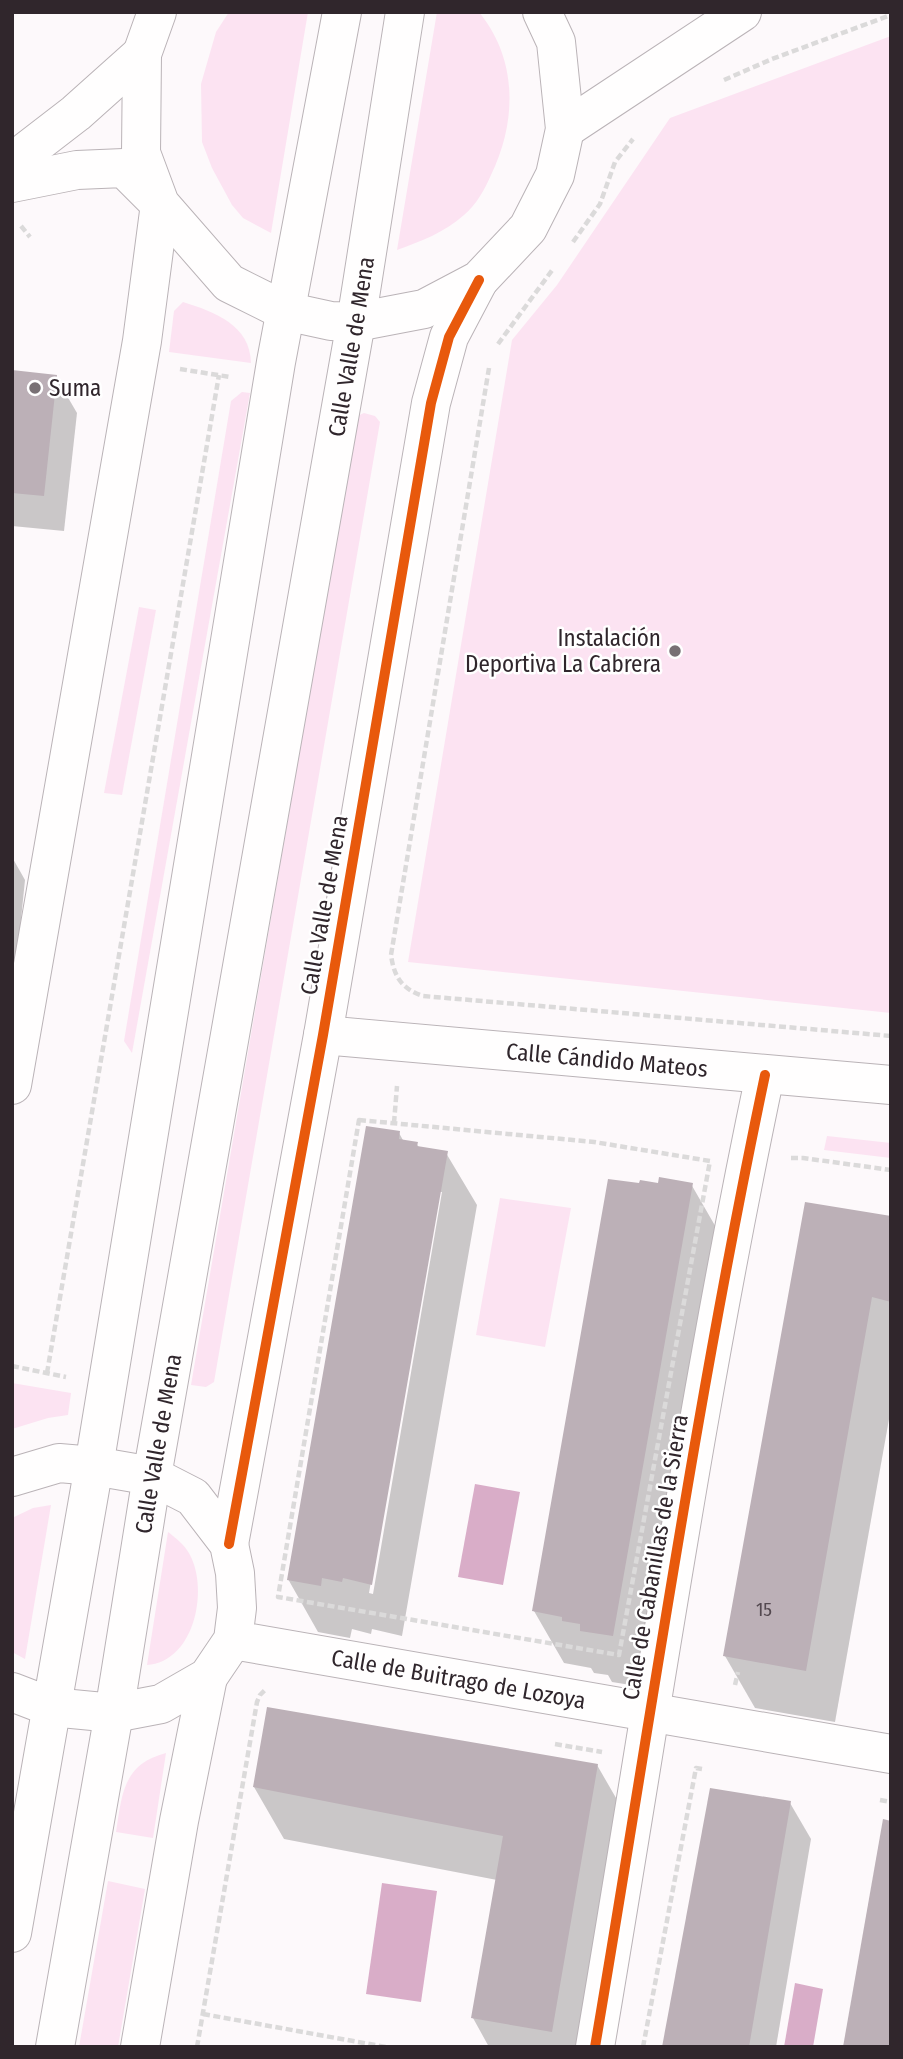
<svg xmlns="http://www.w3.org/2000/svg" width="903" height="2059" font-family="'Fira Sans Condensed',sans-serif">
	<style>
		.green { fill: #fce3f2 }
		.water { fill: #d9adc8 }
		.shadow { fill: #0003; fill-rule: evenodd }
		.building { fill: #bcb0b7 }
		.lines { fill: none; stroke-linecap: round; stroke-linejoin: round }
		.minor-casing { stroke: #bab3b7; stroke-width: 40 }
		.major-casing { stroke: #bab3b7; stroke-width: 40 }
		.path { stroke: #dbdada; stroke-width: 4.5; stroke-dasharray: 7 3.5; stroke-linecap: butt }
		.minor { stroke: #fffefe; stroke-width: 38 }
		.major { stroke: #fffefe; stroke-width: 38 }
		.cycleway-casing { stroke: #fff; stroke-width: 15 }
		.cycleway { stroke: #e8590c; stroke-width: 10 }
		.poi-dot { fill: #787074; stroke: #fff; stroke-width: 2.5 }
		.labels { text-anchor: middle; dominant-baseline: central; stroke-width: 5; stroke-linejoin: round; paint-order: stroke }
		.number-label { font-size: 19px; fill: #53484f }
		.street-label { font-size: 23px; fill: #30262c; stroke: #fff }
		.poi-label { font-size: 23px; fill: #30262c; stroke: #fff; text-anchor: start }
	</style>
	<rect width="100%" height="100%" fill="#fdf9fb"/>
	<!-- green -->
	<g class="green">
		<polygon points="229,12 308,12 271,233 243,218 232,205 212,168 202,142 201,84 216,32"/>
		<path d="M437,12H479C518,60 517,121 491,175C485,189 476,205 464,215C444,233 421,241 397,250Z"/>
		<polygon points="891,36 891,1013 408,962 512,340 557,285 670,118"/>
		<path d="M183,302C215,312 250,325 251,363L169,352L174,311Z"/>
		<polygon points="242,392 250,393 132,1053 124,1041 231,401"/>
		<polygon points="364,413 375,416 380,422 214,1382 206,1387 191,1385 357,416"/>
		<polygon points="139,607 156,610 122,795 104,793"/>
		<polygon points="827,1136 891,1143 891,1158 824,1150"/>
		<polygon points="500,1198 571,1208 545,1347 476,1335"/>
		<polygon points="12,1383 71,1393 68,1415 48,1418 12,1429"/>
		<polygon points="51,1505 25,1659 12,1652 12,1518 33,1508"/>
		<path d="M168,1532C177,1539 185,1545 190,1555C209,1591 194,1662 147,1665Z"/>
		<path d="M166,1753L153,1838L116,1832C122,1794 123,1764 166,1753Z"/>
		<polygon points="108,1881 145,1889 118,2047 79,2047"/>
	</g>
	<!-- water -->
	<g class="water">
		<polygon points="475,1484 520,1492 503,1585 458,1577"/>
		<polygon points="382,1883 437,1891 421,2002 366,1994"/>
		<polygon points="795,1983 823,1989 813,2047 784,2047"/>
	</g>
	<!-- shadow -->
	<g class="shadow">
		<polygon points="12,372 56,377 77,413 64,531 12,526"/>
		<polygon points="12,857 25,880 12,1007"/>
		<path d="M399,1133L404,1142L417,1144L419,1148L446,1153L477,1205L402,1636L372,1629L371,1634L352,1629L350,1638L318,1632L288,1579ZM439,1192H442L373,1594L369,1593Z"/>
		<polygon points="691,1184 721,1236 643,1687 612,1682 608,1675 594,1673 591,1668 564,1663 534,1611 659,1185"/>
		<polygon points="891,1218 891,1408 835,1722 755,1708 725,1656"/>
		<polygon points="597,1765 627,1817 587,2047 489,2047 473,2018 497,1880 284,1839 254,1787"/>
		<polygon points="790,1803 811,1839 776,2047 664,2047"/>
	</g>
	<!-- building -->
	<g class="building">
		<polygon points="12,370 57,375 44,496 12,493"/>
		<polygon points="366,1126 400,1131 399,1139 418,1142 417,1146 448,1151 372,1585 343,1578 342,1582 322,1578 321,1586 287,1580"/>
		<polygon points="659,1177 693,1183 613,1636 580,1631 580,1624 562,1621 562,1617 532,1611 608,1179 639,1183 640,1180 658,1183"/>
		<polygon points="805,1202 891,1216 891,1302 872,1297 806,1671 723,1656"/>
		<polygon points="267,1707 598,1764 552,2032 471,2018 503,1836 253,1787"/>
		<polygon points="710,1788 791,1801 749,2047 662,2047"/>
		<polygon points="883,1819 891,1821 891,2047 843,2047"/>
	</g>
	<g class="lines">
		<defs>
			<g id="minor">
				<polyline points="157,12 142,54 141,153 160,204 229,283 285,311 331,321 356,322 424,309 479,280 528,228 555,175 565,129 556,42 542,12"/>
				<polyline points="565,129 742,12"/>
				<polyline points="12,166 28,150 76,113 142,54"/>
				<polyline points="12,183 77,170 124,168 156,200"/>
				<path id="s1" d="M323,1035L891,1085"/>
				<polyline points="12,1085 142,341 160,204"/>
				<polyline points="229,1544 323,1035 431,403 449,337 479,280"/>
				<path id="s2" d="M233,1640L891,1754"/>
				<polyline points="140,2047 179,1821 208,1677"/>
				<path d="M595,2047C650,1723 697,1397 765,1075"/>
			</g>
			<g id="major">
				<polyline points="12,1477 59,1463 94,1466 152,1476 193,1497 229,1544 235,1573 237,1608 233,1640 208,1677 161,1704 114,1713 51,1707 12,1692"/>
				<polyline points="12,1933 94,1466 276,362 342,12"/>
				<path id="s3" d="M55,2047L114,1713L152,1476L356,322L405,12"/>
			</g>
		</defs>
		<!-- minor casing -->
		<use href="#minor" class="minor-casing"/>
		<!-- major casing -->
		<use href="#major" class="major-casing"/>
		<!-- path -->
		<g class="path">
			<polyline points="724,80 772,59 891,15"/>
			<polyline points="21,226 30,237"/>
			<polyline points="573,242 600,204 615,162 633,139"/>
			<polyline points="498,344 553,269"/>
			<path d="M489,368L391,955C394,977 402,989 423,996L891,1036"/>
			<polyline points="180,369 230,377"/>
			<polygon points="359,1120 594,1142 710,1161 619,1655 278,1597"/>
			<polyline points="394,1123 397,1086"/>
			<polyline points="791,1158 803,1158 891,1170"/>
			<polyline points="12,1366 66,1377"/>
			<polyline points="47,1373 219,375"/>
			<polyline points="735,1685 738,1672"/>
			<polyline points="555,1744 602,1752"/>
			<polyline points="880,1800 891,1802"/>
			<polyline points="203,2014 386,2047"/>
			<polyline points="197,2047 257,1702 260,1695 265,1690"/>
			<polyline points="643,2047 696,1768 702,1769"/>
		</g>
		<!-- minor -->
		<use href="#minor" class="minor"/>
		<!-- major -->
		<use href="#major" class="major"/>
		<defs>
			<g id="cycleway">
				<polyline points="229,1544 323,1035 431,403 449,337 479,280"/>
				<path d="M595,2047C650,1723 697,1397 765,1075"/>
			</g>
		</defs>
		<!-- cycleway casing -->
		<use href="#cycleway" class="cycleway-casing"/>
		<!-- cycleway -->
		<use href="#cycleway" class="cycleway"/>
	</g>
	<!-- markers -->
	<g class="poi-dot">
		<circle cx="35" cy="388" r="7"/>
		<circle cx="675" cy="651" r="7"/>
	</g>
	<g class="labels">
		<!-- number labels -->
		<g class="number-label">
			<text x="764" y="1609">15</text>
		</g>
		<!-- street labels -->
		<g class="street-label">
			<text stroke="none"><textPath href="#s3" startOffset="1726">Calle Valle de Mena</textPath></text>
			<text transform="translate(324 905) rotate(-80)">Calle Valle de Mena</text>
			<text stroke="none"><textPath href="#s1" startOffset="285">Calle Cándido Mateos</textPath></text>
			<text stroke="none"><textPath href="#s3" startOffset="612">Calle Valle de Mena</textPath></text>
			<text transform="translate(655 1557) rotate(-80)">Calle de Cabanillas de la Sierra</text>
			<text stroke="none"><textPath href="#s2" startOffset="229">Calle de Buitrago de Lozoya</textPath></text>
		</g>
		<!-- poi labels -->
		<g class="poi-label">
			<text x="49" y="388">Suma</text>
			<text x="661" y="638" text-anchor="end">Instalación<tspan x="661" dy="26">Deportiva La Cabrera</tspan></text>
		</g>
	</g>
	<!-- border -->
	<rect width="903" height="2059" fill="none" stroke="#30262c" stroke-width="28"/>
</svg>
